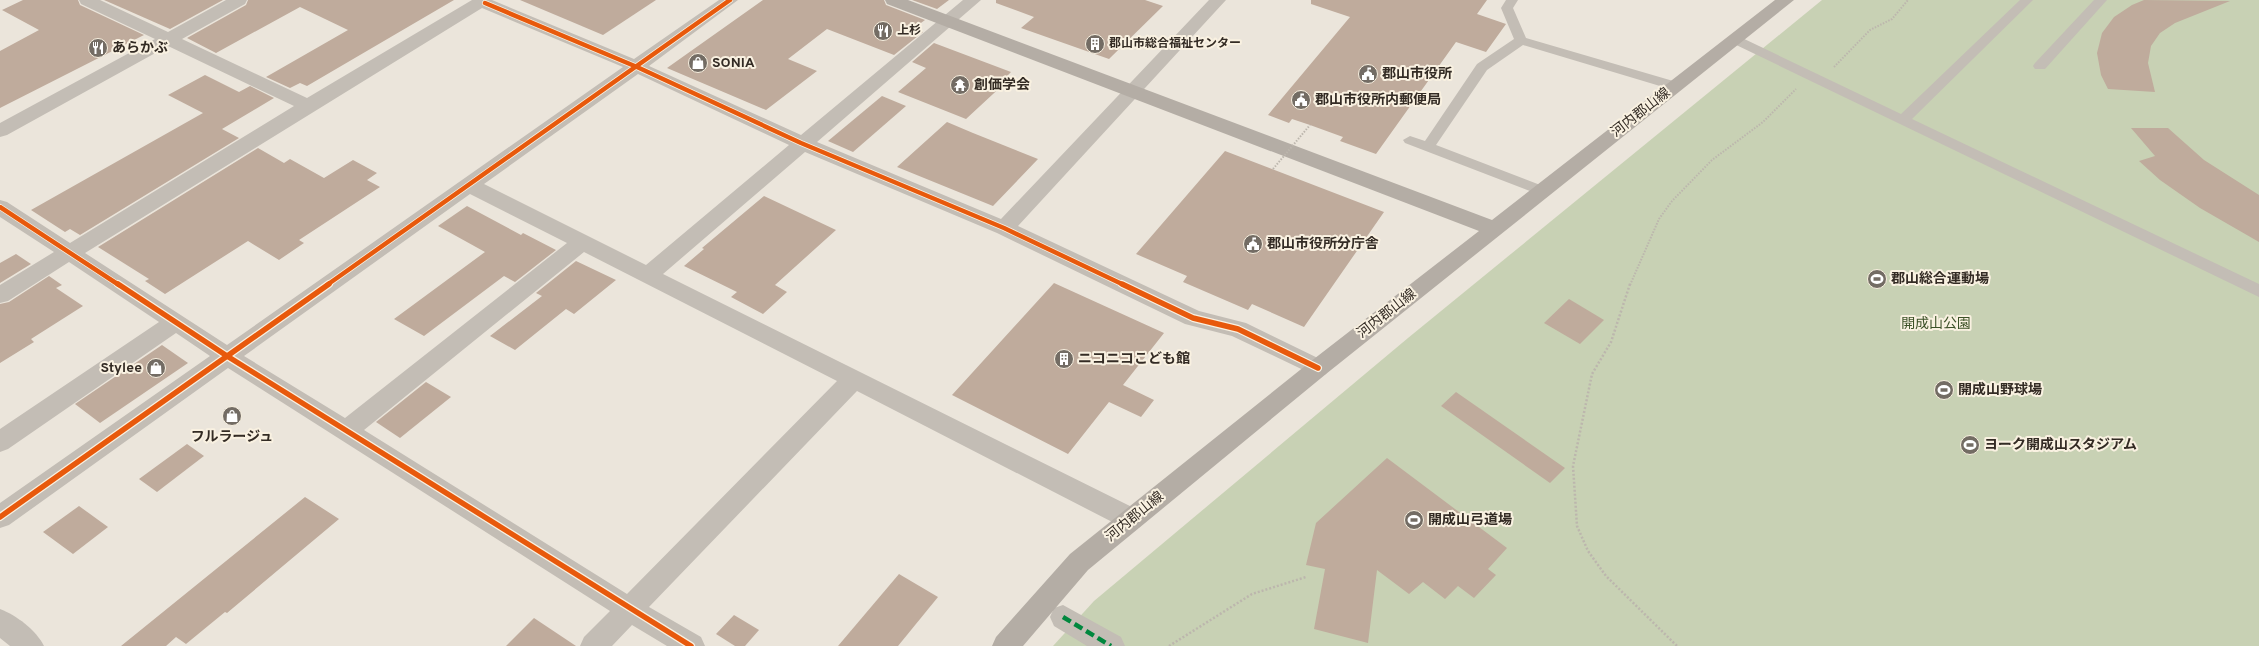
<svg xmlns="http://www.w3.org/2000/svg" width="2259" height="646" font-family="Overpass,'Noto Sans JP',sans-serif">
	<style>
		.green { fill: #c8d1b4 }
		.building { fill: #bfab9c }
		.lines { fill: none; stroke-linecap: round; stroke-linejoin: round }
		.path-far1 { stroke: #bcb6ad; stroke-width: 2; stroke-dasharray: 1.5 1.5; stroke-linecap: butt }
		.path { stroke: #bcb6ad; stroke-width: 2.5; stroke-dasharray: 2 2; stroke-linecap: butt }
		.lane { fill: #c3bdb5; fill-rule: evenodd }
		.street { fill: #c3bdb5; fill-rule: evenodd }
		.secondary { fill: #b4ada5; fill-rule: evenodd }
		.path-bridge { stroke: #bcb6ad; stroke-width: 2; stroke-dasharray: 1.5 1.5; stroke-linecap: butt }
		.quiet { stroke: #00873e; stroke-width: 4.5; stroke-dasharray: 9 4.5; stroke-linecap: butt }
		.cycleway-far1-casing { stroke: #f9f1e1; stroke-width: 6 }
		.cycleway-casing { stroke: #f9f1e1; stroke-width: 8 }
		.cycleway-far1 { stroke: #e8590c; stroke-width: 4.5 }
		.cycleway { stroke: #e8590c; stroke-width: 5.5 }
		.labels { text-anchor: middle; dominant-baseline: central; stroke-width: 4; stroke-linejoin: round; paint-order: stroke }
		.far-poi-label { font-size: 12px; font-weight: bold; fill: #332b24; stroke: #f9f1e1; text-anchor: start }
		.poi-label { font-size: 14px; font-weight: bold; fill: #332b24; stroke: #f9f1e1; text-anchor: start }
		.street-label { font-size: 14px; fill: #332b24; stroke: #f9f1e1 }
		.park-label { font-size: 14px; fill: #3c5127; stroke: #f9f1e1 }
	</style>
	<rect width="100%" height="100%" fill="#ebe5db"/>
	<!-- green -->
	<polygon class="green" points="1822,0 2259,0 2259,646 1053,646 1094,601 1408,338"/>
	<!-- building -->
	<g class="building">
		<polygon points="23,0 78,0 80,5 144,35 0,108 0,51 39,30 2,10"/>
		<polygon points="104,0 223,0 170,29"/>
		<polygon points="248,0 454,0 307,86 300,83 290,88 266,77 348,30 300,7 216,53 187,38 246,5"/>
		<polygon points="520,0 656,0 603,35"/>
		<polygon points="763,0 884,0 886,5 925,20 914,28 923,32 894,55 827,29 788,59 817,71 766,110 667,68"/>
		<polygon points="912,0 949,0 937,9"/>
		<polygon points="996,0 1145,0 1163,6 1109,59 1021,28 1034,17 996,3"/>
		<polygon points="1311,0 1487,0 1477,14 1506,24 1486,52 1456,42 1376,154 1340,141 1343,137 1310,125 1292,119 1289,123 1268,115 1350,17 1311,4"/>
		<polygon points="2144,0 2230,1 2175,23 2160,33 2151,46 2148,63 2155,92 2108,89 2101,75 2097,53 2102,33 2114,17 2132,5"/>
		<polygon points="934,43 1011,72 1002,81 1006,82 966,119 898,92 926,68 912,62"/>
		<polygon points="205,75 239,92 250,86 274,98 222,129 239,138 80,235 70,229 65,232 31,210 203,113 168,95"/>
		<polygon points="882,96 906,106 853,152 828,141"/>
		<polygon points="947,122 973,133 1038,159 993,206 897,167"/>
		<polygon points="2131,128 2168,128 2204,160 2259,195 2259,242 2200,208 2160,180 2139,161 2155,156"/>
		<polygon points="258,148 284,163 290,159 324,178 353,160 377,173 367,180 380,187 299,240 304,243 279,260 248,241 165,294 145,281 149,279 98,247"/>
		<polygon points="1225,151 1384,212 1304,327 1252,304 1248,310 1183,282 1187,276 1136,254"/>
		<polygon points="764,196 836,230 775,285 787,292 763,314 731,297 737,292 684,266 704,249 702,248"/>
		<polygon points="467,206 521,235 523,233 556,250 515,282 504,276 424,336 394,319 485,252 438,226"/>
		<polygon points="16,254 31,264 0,283 0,263"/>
		<polygon points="576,261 616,280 574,314 566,309 515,350 490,336 542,296 536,293"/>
		<polygon points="49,276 62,285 56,288 83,306 31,339 34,342 0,363 0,304 9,302"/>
		<polygon points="1054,283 1164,333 1123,385 1154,400 1141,417 1109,402 1068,454 952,395"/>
		<polygon points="1569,299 1604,320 1580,344 1544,323"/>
		<polygon points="162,345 188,363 100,423 75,404"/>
		<polygon points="426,382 451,397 400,438 376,422"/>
		<polygon points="1456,392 1565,468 1550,483 1441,406"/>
		<polygon points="187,444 204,456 157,492 139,479"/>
		<polygon points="1387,458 1507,548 1488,569 1496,575 1474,598 1458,586 1445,599 1423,582 1409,594 1377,570 1368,643 1314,629 1325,569 1306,565 1316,523"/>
		<polygon points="305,497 339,519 227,613 225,612 186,644 176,637 166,646 121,646"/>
		<polygon points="79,506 108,527 73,554 43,532"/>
		<polygon points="899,574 938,597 898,646 838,646"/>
		<polygon points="734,615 759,630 745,646 735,646 716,634"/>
		<polygon points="534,618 576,646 506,646"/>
	</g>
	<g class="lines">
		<!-- path-far1 -->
		<g class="path-far1">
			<polyline points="1834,67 1870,30 1892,19 1908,0"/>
			<polyline points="1630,285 1659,219 1672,201 1712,160 1763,122 1796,89"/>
		</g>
		<!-- path -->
		<g class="path">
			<polyline points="1630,284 1611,342 1592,374 1573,466 1577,526 1588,551 1606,576 1677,646"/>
			<polyline points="1169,646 1252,594 1306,577"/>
		</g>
		<!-- lane -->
		<g class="lane">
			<polygon points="1506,0 1518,0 1513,8 1526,38 1680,83 1682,86 1680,89 1670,89 1523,45 1487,70 1436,145 1548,188 1550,191 1548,194 1543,196 1405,143 1403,140 1410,136 1425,141 1477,64 1514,39 1501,8"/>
			<polygon points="2020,0 2033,0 1912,119 2259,284 2259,297 1730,42 1728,39 1730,36 1738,36 1901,114"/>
			<polygon points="2094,0 2107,0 2045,69 2035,69 2033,66 2035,63"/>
		</g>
		<!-- street -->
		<g class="street">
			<path d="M79,0H100L168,32L226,0H247L245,4L182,39L307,98L472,0H492L634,59L719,0H738L649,66L801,135L963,0H981L817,142L1001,219L1209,0H1226L1018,226L1199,311L1246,323L1326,362L1329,368L1326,374L1318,377L1232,336L1185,324L997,233L805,152L663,274L1140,511L1144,519L1140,527L1131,530L1122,527L857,391L649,607L701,637L705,646H667L632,625L612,646H580L584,637L610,611L228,368L9,525L0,528V503L210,356L176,333L8,449L0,452V429L159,322L69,262L8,301L0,303V285L54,252L0,217V200L7,202L70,243L294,106L168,46L7,135L0,137V123L155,39L81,4ZM482,8L623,67L227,345L85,253ZM638,74L789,145L646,265L484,184ZM470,194L567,243L345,418L244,356ZM584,252L837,381L627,594L364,430Z"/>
			<polygon points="1063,605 1121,637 1125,646 1087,646 1054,626 1050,617 1054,608"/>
			<path d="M0,609C16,615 36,630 44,646H10L0,638Z"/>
		</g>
		<!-- secondary -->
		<polygon class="secondary" points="885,0 908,0 1492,220 1775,0 1794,0 1326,374 1088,570 1023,646 992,646 996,637 1070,554 1310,362 1479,231 887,4"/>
		<!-- path-bridge -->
		<polyline class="path-bridge" points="1273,169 1310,125"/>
		<!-- quiet -->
		<polyline class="quiet" points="1063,617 1111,646"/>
		<defs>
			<g id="cycleway-far1">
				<polyline points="485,3 637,67 801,143 1004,228 1124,285"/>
				<polyline points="0,207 119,285"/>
				<polyline points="327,285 730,0"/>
			</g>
			<g id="cycleway">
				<polyline points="118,284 227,356 691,646"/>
				<polyline points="1122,284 1193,318 1238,329 1318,368"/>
				<polyline points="0,517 329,284"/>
			</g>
		</defs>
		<!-- cycleway-far1 casing -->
		<use href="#cycleway-far1" class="cycleway-far1-casing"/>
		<!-- cycleway casing -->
		<use href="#cycleway" class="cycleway-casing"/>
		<!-- cycleway-far1 -->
		<use href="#cycleway-far1" class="cycleway-far1"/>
		<!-- cycleway -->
		<use href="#cycleway" class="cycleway"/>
	</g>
	<!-- icons -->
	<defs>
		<symbol id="restaurant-disc" viewBox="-11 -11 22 22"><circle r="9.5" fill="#736c64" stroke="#f9f1e1"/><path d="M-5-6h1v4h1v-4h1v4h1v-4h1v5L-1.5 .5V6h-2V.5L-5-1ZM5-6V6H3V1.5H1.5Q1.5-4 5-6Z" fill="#fff"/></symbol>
		<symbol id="building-disc" viewBox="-11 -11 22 22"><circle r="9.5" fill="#736c64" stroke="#f9f1e1"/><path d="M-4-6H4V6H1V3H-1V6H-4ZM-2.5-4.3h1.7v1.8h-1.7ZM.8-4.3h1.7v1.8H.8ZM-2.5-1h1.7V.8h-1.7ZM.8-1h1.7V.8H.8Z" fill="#fff"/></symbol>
		<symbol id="shop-disc" viewBox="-11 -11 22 22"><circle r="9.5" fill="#736c64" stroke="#f9f1e1"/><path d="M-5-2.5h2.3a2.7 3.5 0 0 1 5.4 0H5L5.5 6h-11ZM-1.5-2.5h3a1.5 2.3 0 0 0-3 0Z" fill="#fff"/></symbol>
		<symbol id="civic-disc" viewBox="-11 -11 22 22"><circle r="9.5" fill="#736c64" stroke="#f9f1e1"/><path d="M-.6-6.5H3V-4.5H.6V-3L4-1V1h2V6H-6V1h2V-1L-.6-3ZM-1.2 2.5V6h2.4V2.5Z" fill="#fff"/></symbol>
		<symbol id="temple-disc" viewBox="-11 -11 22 22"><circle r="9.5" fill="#736c64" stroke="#f9f1e1"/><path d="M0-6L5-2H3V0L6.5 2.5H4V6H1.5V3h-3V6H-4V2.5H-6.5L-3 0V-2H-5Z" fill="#fff"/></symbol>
		<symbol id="stadium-disc" viewBox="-11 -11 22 22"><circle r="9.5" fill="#736c64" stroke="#f9f1e1"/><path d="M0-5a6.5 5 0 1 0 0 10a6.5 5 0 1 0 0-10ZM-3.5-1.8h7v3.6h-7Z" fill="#fff"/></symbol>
	</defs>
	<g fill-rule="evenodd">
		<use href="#restaurant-disc" x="872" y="20" width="22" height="22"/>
		<use href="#building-disc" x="1084" y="33" width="22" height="22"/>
		<use href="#restaurant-disc" x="87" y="37" width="22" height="22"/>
		<use href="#shop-disc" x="687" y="52" width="22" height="22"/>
		<use href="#civic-disc" x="1357" y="63" width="22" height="22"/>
		<use href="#temple-disc" x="949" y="74" width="22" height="22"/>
		<use href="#civic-disc" x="1290" y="89" width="22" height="22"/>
		<use href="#civic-disc" x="1242" y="233" width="22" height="22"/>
		<use href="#stadium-disc" x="1866" y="268" width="22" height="22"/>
		<use href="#building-disc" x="1053" y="348" width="22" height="22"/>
		<use href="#shop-disc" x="145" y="357" width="22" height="22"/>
		<use href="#stadium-disc" x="1933" y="379" width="22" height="22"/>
		<use href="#shop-disc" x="221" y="405" width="22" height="22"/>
		<use href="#stadium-disc" x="1959" y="434" width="22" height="22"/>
		<use href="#stadium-disc" x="1403" y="509" width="22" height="22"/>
	</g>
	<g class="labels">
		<!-- far-poi labels -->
		<g class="far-poi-label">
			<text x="897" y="31">上杉</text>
			<text x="1109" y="44">郡山市総合福祉センター</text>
		</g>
		<!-- poi labels -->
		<g class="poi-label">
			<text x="112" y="48">あらかぶ</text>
			<text x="712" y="63">SONIA</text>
			<text x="1382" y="74">郡山市役所</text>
			<text x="974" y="85">創価学会</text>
			<text x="1315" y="100">郡山市役所内郵便局</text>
			<text x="1267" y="244">郡山市役所分庁舎</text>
			<text x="1891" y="279">郡山総合運動場</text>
			<text x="1078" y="359">ニコニコこども館</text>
			<text x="142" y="368" text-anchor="end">Stylee</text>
			<text x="1958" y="390">開成山野球場</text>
			<text x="232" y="437" text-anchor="middle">フルラージュ</text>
			<text x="1984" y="445">ヨーク開成山スタジアム</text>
			<text x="1428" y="520">開成山弓道場</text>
		</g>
		<!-- street labels -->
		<g class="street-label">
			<text transform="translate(1641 113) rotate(-38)">河内郡山線</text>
			<text transform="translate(1387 314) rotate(-38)">河内郡山線</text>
			<text transform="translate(1135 517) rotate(-39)">河内郡山線</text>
		</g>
		<!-- park labels -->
		<g class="park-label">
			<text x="1936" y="324">開成山公園</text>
		</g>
	</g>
</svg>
